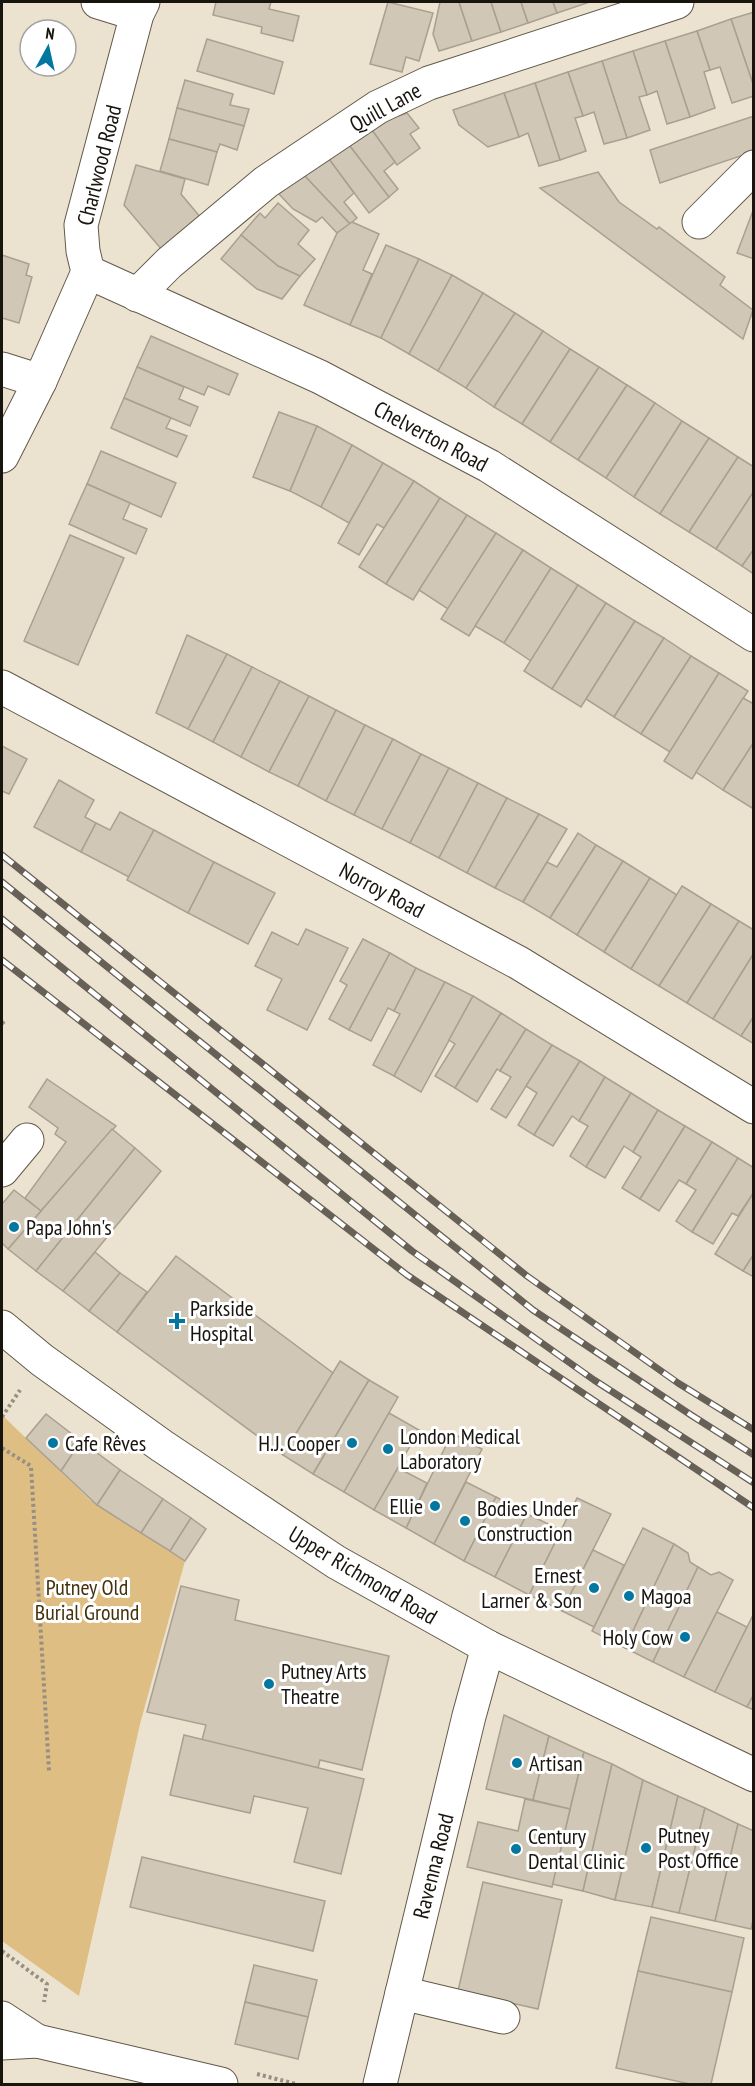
<svg xmlns="http://www.w3.org/2000/svg" width="755" height="2086" font-family="'PT Sans Narrow',sans-serif">
	<style>
		.green { fill: #dfbe83 }
		.building { fill: #d1c7b6; stroke: #a9a08f; stroke-width: 1.5 }
		.lines { fill: none; stroke-linecap: round; stroke-linejoin: round }
		.minor-casing { stroke: #62594a; stroke-width: 35 }
		.highway-casing { stroke: #62594a; stroke-width: 35 }
		.path { stroke: #978f82; stroke-width: 4; stroke-dasharray: 3 3; stroke-linecap: butt }
		.minor { stroke: #fff; stroke-width: 33 }
		.highway { stroke: #fff; stroke-width: 33 }
		.rail-casing { stroke: #666056; stroke-width: 7 }
		.rail { stroke: #fff; stroke-width: 4.5; stroke-dasharray: 14; stroke-linecap: butt }
		.poi-dot { fill: #0277a0; stroke: #fff; stroke-width: 2 }
		.labels { text-anchor: middle; dominant-baseline: central; stroke-width: 6; stroke-linejoin: round; paint-order: stroke }
		.street-label { font-size: 22px; fill: #18140e; stroke: #fff }
		.poi-label { font-size: 22px; fill: #18140e; stroke: #fff; text-anchor: start }
		.park-label { font-size: 22px; fill: #44320d; stroke: #fff }
	</style>
	<rect width="100%" height="100%" fill="#ece2d0"/>
	<!-- green -->
	<polygon class="green" points="2,1415 90,1500 185,1561 140,1724 79,1996 2,1941"/>
	<!-- building -->
	<g class="building">
		<polygon points="216,2 271,2 269,9 299,16 293,41 261,33 262,27 213,15"/>
		<polygon points="388,2 433,13 419,61 406,57 402,72 370,64"/>
		<polygon points="440,2 459,2 472,41 439,51 433,34"/>
		<polygon points="459,2 491,2 501,32 472,41"/>
		<polygon points="491,2 521,2 528,23 501,32"/>
		<polygon points="521,2 553,2 557,13 528,23"/>
		<polygon points="553,2 586,2 587,3 557,13"/>
		<polygon points="754,12 754,87 731,19"/>
		<polygon points="731,19 754,87 754,96 732,103 720,67 710,70 697,31"/>
		<polygon points="697,31 710,70 704,72 715,108 690,117 665,41"/>
		<polygon points="207,39 283,62 274,94 197,71"/>
		<polygon points="665,41 690,117 667,124 657,91 647,95 633,51"/>
		<polygon points="633,51 647,95 639,97 650,130 627,138 602,61"/>
		<polygon points="602,61 627,138 604,144 594,112 583,116 568,72"/>
		<polygon points="568,72 583,116 575,118 586,151 560,160 535,83"/>
		<polygon points="185,80 233,94 230,105 249,109 244,126 177,108"/>
		<polygon points="535,83 560,160 539,166 528,133 519,137 504,93"/>
		<polygon points="504,93 519,137 488,147 459,125 453,110"/>
		<polygon points="177,108 244,126 237,150 220,144 217,152 169,139"/>
		<polygon points="396,113 399,116 407,113 419,128 410,134 420,148 397,165 369,126"/>
		<polygon points="754,116 754,163 746,154 660,183 650,150"/>
		<polygon points="369,126 395,162 384,171 398,189 389,197 346,141"/>
		<polygon points="169,139 217,152 208,185 160,171"/>
		<polygon points="346,141 389,197 369,213 326,155"/>
		<polygon points="326,155 354,193 344,202 357,218 350,224 302,173"/>
		<polygon points="136,165 185,179 181,194 201,218 162,250 124,205"/>
		<polygon points="598,172 619,202 657,229 659,227 725,277 720,285 753,310 743,339 540,188"/>
		<polygon points="302,173 350,224 337,233 322,217 316,222 293,209 279,194"/>
		<polygon points="278,203 309,230 298,244 315,259 300,276 278,266 241,235 260,213 265,218"/>
		<polygon points="754,208 754,259 737,253"/>
		<polygon points="352,222 379,234 363,270 372,274 350,325 304,305 337,233"/>
		<polygon points="241,235 278,266 300,276 282,299 257,289 221,259"/>
		<polygon points="386,245 419,259 381,338 350,325"/>
		<polygon points="2,255 29,264 26,275 32,277 19,323 2,318"/>
		<polygon points="419,259 452,275 409,354 381,338"/>
		<polygon points="452,275 483,293 438,371 409,354"/>
		<polygon points="483,293 515,313 466,388 438,371"/>
		<polygon points="515,313 543,331 494,407 466,388"/>
		<polygon points="543,331 570,349 522,424 494,407"/>
		<polygon points="151,336 238,374 229,395 208,386 204,395 137,367"/>
		<polygon points="570,349 599,367 550,442 522,424"/>
		<polygon points="137,367 184,387 179,399 198,407 190,426 124,398"/>
		<polygon points="599,367 627,385 578,460 550,442"/>
		<polygon points="627,385 655,403 606,478 578,460"/>
		<polygon points="124,398 171,418 166,428 187,436 177,457 111,428"/>
		<polygon points="655,403 682,421 634,497 606,478"/>
		<polygon points="279,412 317,426 290,491 253,477"/>
		<polygon points="682,421 709,438 660,514 634,497"/>
		<polygon points="317,426 352,445 321,507 290,491"/>
		<polygon points="709,438 738,457 689,532 660,514"/>
		<polygon points="352,445 383,463 349,523 321,507"/>
		<polygon points="101,451 176,483 161,517 87,484"/>
		<polygon points="738,457 754,467 754,491 716,549 689,532"/>
		<polygon points="383,463 414,481 384,528 377,524 359,555 338,543"/>
		<polygon points="414,481 440,498 386,584 359,567"/>
		<polygon points="87,484 130,503 123,519 147,529 136,554 69,524"/>
		<polygon points="754,491 754,549 742,566 716,549"/>
		<polygon points="440,498 467,515 413,600 386,584"/>
		<polygon points="467,515 496,533 448,609 419,590"/>
		<polygon points="496,533 523,550 469,636 441,619"/>
		<polygon points="70,535 124,558 78,665 24,641"/>
		<polygon points="754,549 754,574 742,566"/>
		<polygon points="523,550 551,568 504,643 475,626"/>
		<polygon points="551,568 578,585 531,661 504,643"/>
		<polygon points="578,585 606,603 552,689 524,671"/>
		<polygon points="606,603 635,621 581,707 552,689"/>
		<polygon points="635,621 664,638 614,717 586,699"/>
		<polygon points="187,635 227,654 188,729 156,713"/>
		<polygon points="664,638 691,656 641,734 614,717"/>
		<polygon points="227,654 252,667 213,742 188,729"/>
		<polygon points="691,656 719,673 670,752 641,734"/>
		<polygon points="252,667 280,681 241,757 213,742"/>
		<polygon points="719,673 748,691 692,779 664,761"/>
		<polygon points="280,681 309,696 269,772 241,757"/>
		<polygon points="309,696 336,710 298,786 269,772"/>
		<polygon points="743,698 754,704 754,742 723,790 696,772"/>
		<polygon points="336,710 365,725 326,801 298,786"/>
		<polygon points="365,725 393,739 354,815 326,801"/>
		<polygon points="393,739 421,754 382,829 354,815"/>
		<polygon points="754,742 754,805 752,808 723,790"/>
		<polygon points="2,746 27,759 9,794 2,791"/>
		<polygon points="421,754 449,768 410,843 382,829"/>
		<polygon points="449,768 478,783 439,858 410,843"/>
		<polygon points="59,780 94,800 85,817 96,823 81,852 34,827"/>
		<polygon points="478,783 507,798 467,873 439,858"/>
		<polygon points="507,798 539,814 495,888 467,873"/>
		<polygon points="120,812 154,830 129,877 81,852 96,823 110,830"/>
		<polygon points="539,814 567,829 523,902 495,888"/>
		<polygon points="154,830 214,862 188,913 127,880"/>
		<polygon points="578,833 596,845 550,918 523,902 547,862 557,867"/>
		<polygon points="596,845 623,861 577,935 550,918"/>
		<polygon points="623,861 650,878 604,952 577,935"/>
		<polygon points="214,862 275,893 248,944 188,913"/>
		<polygon points="650,878 677,895 631,969 604,952"/>
		<polygon points="682,886 711,904 659,986 631,969"/>
		<polygon points="711,904 739,921 687,1003 659,986"/>
		<polygon points="739,921 754,930 754,953 713,1019 687,1003"/>
		<polygon points="306,929 348,948 307,1030 267,1010 282,979 255,966 272,932 298,945"/>
		<polygon points="363,939 390,953 349,1030 329,1019 347,985 340,981"/>
		<polygon points="390,953 416,968 394,1011 388,1008 371,1041 349,1030"/>
		<polygon points="754,953 754,1016 741,1036 713,1019"/>
		<polygon points="416,968 445,982 394,1076 373,1065 400,1014 394,1011"/>
		<polygon points="445,982 473,996 421,1092 394,1076"/>
		<polygon points="473,996 501,1013 455,1088 435,1076 455,1044 449,1040"/>
		<polygon points="501,1013 526,1029 500,1071 497,1069 477,1102 455,1088"/>
		<polygon points="754,1016 754,1044 741,1036"/>
		<polygon points="526,1029 552,1045 506,1118 491,1109 511,1077 500,1071"/>
		<polygon points="552,1045 580,1061 534,1135 518,1125 537,1093 526,1086"/>
		<polygon points="580,1061 605,1077 579,1121 572,1116 553,1146 534,1135"/>
		<polygon points="605,1077 631,1093 586,1167 570,1156 588,1126 579,1121"/>
		<polygon points="47,1079 116,1126 41,1211 25,1198 66,1142 55,1134 58,1128 29,1107"/>
		<polygon points="631,1093 658,1110 633,1152 624,1146 605,1178 586,1167"/>
		<polygon points="658,1110 685,1126 640,1199 622,1188 641,1157 633,1152"/>
		<polygon points="685,1126 712,1142 686,1184 679,1180 659,1211 640,1199"/>
		<polygon points="112,1129 135,1148 36,1271 8,1249"/>
		<polygon points="712,1142 738,1158 692,1232 676,1221 696,1190 686,1184"/>
		<polygon points="135,1148 161,1171 63,1291 36,1271"/>
		<polygon points="738,1158 754,1168 754,1192 738,1216 732,1213 713,1244 692,1232"/>
		<polygon points="14,1190 41,1211 8,1249 2,1243 2,1204"/>
		<polygon points="754,1192 754,1254 743,1271 715,1254"/>
		<polygon points="95,1252 120,1273 89,1311 63,1291"/>
		<polygon points="754,1254 754,1277 743,1271"/>
		<polygon points="176,1256 333,1373 283,1455 117,1332"/>
		<polygon points="120,1273 147,1292 117,1332 89,1311"/>
		<polygon points="340,1361 369,1380 313,1474 283,1455"/>
		<polygon points="369,1380 398,1397 344,1492 313,1474"/>
		<polygon points="389,1413 419,1430 374,1510 344,1492"/>
		<polygon points="46,1414 77,1438 71,1448 75,1450 61,1471 26,1438"/>
		<polygon points="452,1433 482,1449 434,1544 406,1528"/>
		<polygon points="77,1438 120,1470 97,1505 61,1471 75,1450 71,1448"/>
		<polygon points="398,1468 427,1483 406,1528 374,1510"/>
		<polygon points="120,1470 163,1499 141,1533 97,1505"/>
		<polygon points="466,1482 496,1497 464,1561 434,1544"/>
		<polygon points="496,1497 527,1514 495,1577 464,1561"/>
		<polygon points="577,1498 611,1514 562,1611 529,1595"/>
		<polygon points="163,1499 191,1518 170,1551 141,1533"/>
		<polygon points="527,1514 561,1530 529,1595 495,1577"/>
		<polygon points="191,1518 206,1529 185,1561 170,1551"/>
		<polygon points="643,1528 674,1544 625,1648 592,1631"/>
		<polygon points="674,1544 688,1553 690,1562 698,1567 653,1662 625,1648"/>
		<polygon points="593,1550 624,1565 594,1627 562,1611"/>
		<polygon points="698,1567 711,1575 719,1572 733,1580 684,1677 653,1662"/>
		<polygon points="181,1586 239,1600 235,1620 389,1656 362,1770 320,1760 318,1768 202,1740 206,1725 147,1712"/>
		<polygon points="717,1612 747,1627 715,1692 684,1677"/>
		<polygon points="753,1615 754,1694 747,1707 715,1692"/>
		<polygon points="754,1694 754,1710 747,1707"/>
		<polygon points="504,1715 549,1736 533,1800 486,1789"/>
		<polygon points="184,1735 364,1779 341,1874 294,1862 308,1808 254,1796 250,1813 170,1795"/>
		<polygon points="549,1736 584,1752 570,1809 533,1800"/>
		<polygon points="584,1752 612,1764 583,1891 552,1884"/>
		<polygon points="612,1764 643,1780 615,1900 583,1891"/>
		<polygon points="643,1780 678,1796 652,1907 615,1900"/>
		<polygon points="678,1796 705,1808 679,1913 652,1907"/>
		<polygon points="525,1799 570,1809 552,1887 467,1867 478,1822 518,1831"/>
		<polygon points="705,1808 738,1824 715,1921 679,1913"/>
		<polygon points="738,1824 754,1831 754,1916 751,1929 715,1921"/>
		<polygon points="142,1857 325,1901 313,1951 130,1907"/>
		<polygon points="483,1882 562,1900 538,2009 458,1991"/>
		<polygon points="651,1917 744,1938 732,1992 638,1971"/>
		<polygon points="254,1965 317,1980 308,2017 245,2002"/>
		<polygon points="638,1971 732,1992 711,2084 690,2084 616,2068"/>
		<polygon points="245,2002 308,2017 298,2059 235,2044"/>
	</g>
	<g class="lines">
		<defs>
			<g id="minor">
				<polyline points="98,2 137,14"/>
				<polyline points="699,222 754,167"/>
				<polyline points="88,272 320,377 489,466 754,635"/>
				<polyline points="137,295 169,263 266,182 378,107 429,83 677,2"/>
				<polyline points="2,369 40,381"/>
				<polyline points="2,456 40,381 88,272 83,251 81,225 137,14 143,2"/>
				<polyline points="2,687 519,963 754,1107"/>
				<polyline points="2,1170 27,1140"/>
				<polyline points="402,1993 503,2017"/>
				<polyline points="2,2018 37,2041"/>
				<polyline points="2,2043 37,2041 221,2084"/>
				<polyline points="380,2084 469,1716 488,1647"/>
			</g>
			<polyline id="highway" points="2,1327 42,1360 162,1446 336,1562 488,1647 754,1775"/>
		</defs>
		<!-- minor casing -->
		<use href="#minor" class="minor-casing"/>
		<!-- highway casing -->
		<use href="#highway" class="highway-casing"/>
		<!-- path -->
		<g class="path">
			<polyline points="2,1022 5,1025"/>
			<polyline points="2,1417 20,1390"/>
			<polyline points="2,1448 31,1466 49,1771"/>
			<polyline points="2,1951 47,1984 44,2002"/>
			<polyline points="257,2074 296,2084"/>
		</g>
		<!-- minor -->
		<use href="#minor" class="minor"/>
		<!-- highway -->
		<use href="#highway" class="highway"/>
		<defs>
			<g id="rail">
				<polyline points="2,855 527,1276 678,1383 754,1430"/>
				<polyline points="2,882 533,1310 691,1415 754,1455"/>
				<polyline points="2,919 412,1251 594,1380 754,1483"/>
				<polyline points="2,960 407,1275 754,1508"/>
			</g>
		</defs>
		<!-- rail casing -->
		<use href="#rail" class="rail-casing"/>
		<!-- rail -->
		<use href="#rail" class="rail"/>
	</g>
	<!-- markers -->
	<g class="poi-dot">
		<circle cx="14" cy="1227" r="6"/>
		<path d="M174 1312h6v6h6v6h-6v6h-6v-6h-6v-6h6z"/>
		<circle cx="53" cy="1443" r="6"/>
		<circle cx="352" cy="1443" r="6"/>
		<circle cx="388" cy="1449" r="6"/>
		<circle cx="435" cy="1506" r="6"/>
		<circle cx="465" cy="1521" r="6"/>
		<circle cx="594" cy="1588" r="6"/>
		<circle cx="629" cy="1596" r="6"/>
		<circle cx="685" cy="1637" r="6"/>
		<circle cx="269" cy="1684" r="6"/>
		<circle cx="517" cy="1763" r="6"/>
		<circle cx="646" cy="1848" r="6"/>
		<circle cx="516" cy="1849" r="6"/>
	</g>
	<g class="labels">
		<!-- street labels -->
		<g class="street-label">
			<text transform="translate(385 107) rotate(-29)">Quill Lane</text>
			<text transform="translate(99 165) rotate(-76)">Charlwood Road</text>
			<text transform="translate(431 436) rotate(28)">Chelverton Road</text>
			<text transform="translate(382 890) rotate(28)">Norroy Road</text>
			<text transform="translate(363 1575) rotate(31)">Upper Richmond Road</text>
			<text transform="translate(433 1866) rotate(-76)">Ravenna Road</text>
		</g>
		<!-- poi labels -->
		<g class="poi-label">
			<text x="26" y="1227">Papa John's</text>
			<text x="190" y="1308">Parkside<tspan x="190" dy="25">Hospital</tspan></text>
			<text x="400" y="1436">London Medical<tspan x="400" dy="25">Laboratory</tspan></text>
			<text x="65" y="1443">Cafe Rêves</text>
			<text x="340" y="1443" text-anchor="end">H.J. Cooper</text>
			<text x="423" y="1506" text-anchor="end">Ellie</text>
			<text x="477" y="1508">Bodies Under<tspan x="477" dy="25">Construction</tspan></text>
			<text x="582" y="1575" text-anchor="end">Ernest<tspan x="582" dy="25">Larner &amp; Son</tspan></text>
			<text x="641" y="1596">Magoa</text>
			<text x="673" y="1637" text-anchor="end">Holy Cow</text>
			<text x="281" y="1671">Putney Arts<tspan x="281" dy="25">Theatre</tspan></text>
			<text x="529" y="1763">Artisan</text>
			<text x="658" y="1835">Putney<tspan x="658" dy="25">Post Office</tspan></text>
			<text x="528" y="1836">Century<tspan x="528" dy="25">Dental Clinic</tspan></text>
		</g>
		<!-- park labels -->
		<g class="park-label">
			<text x="87" y="1587">Putney Old<tspan x="87" dy="25">Burial Ground</tspan></text>
		</g>
	</g>
	<!-- border -->
	<rect width="755" height="2086" fill="none" stroke="#18140e" stroke-width="6"/>
	<!-- north arrow -->
	<g transform="translate(48 48) rotate(8)"><circle r="28" fill="#ffffff" stroke="#a3a19f" stroke-width="1.5"/>
	<path d="M0-4.5L10 22L0 15L-10 22Z" fill="#0277a0"/>
	<text y="-9" font-size="16" font-weight="bold" text-anchor="middle" fill="#18140e">N</text>
	</g>
</svg>
